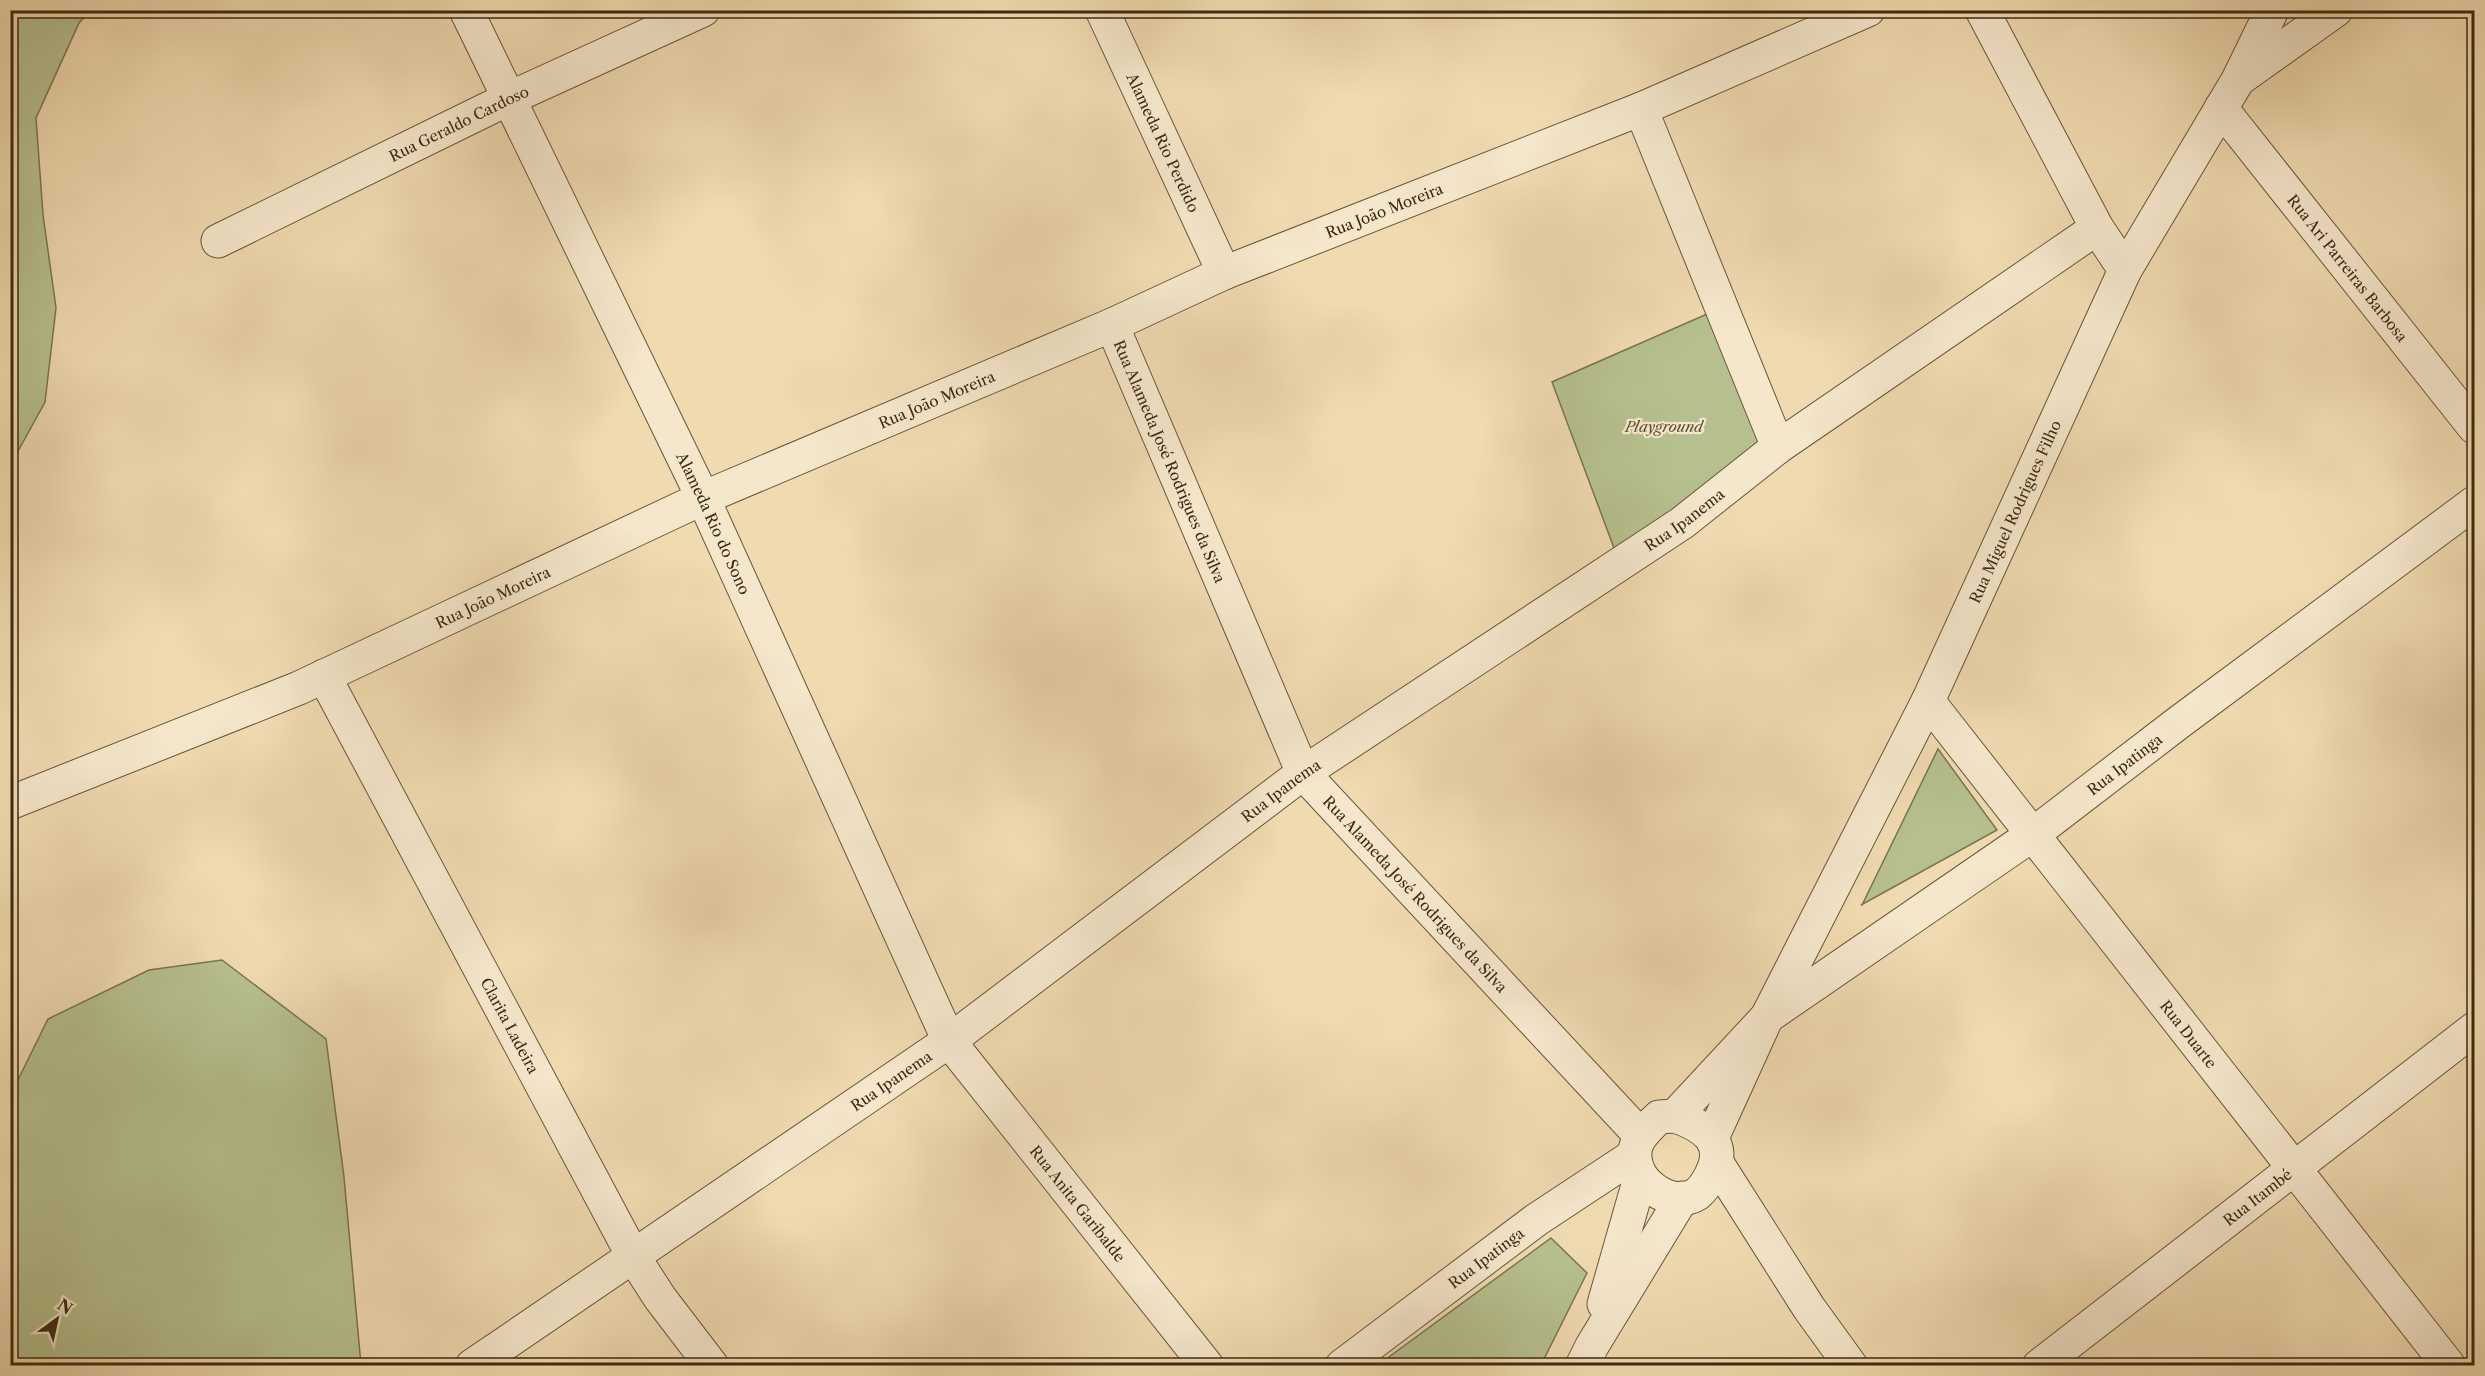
<svg xmlns="http://www.w3.org/2000/svg" width="2485" height="1376" font-family="'Libre Caslon Text',serif">
	<style>
		.green { fill: #b6c08e; stroke: #7a7450; stroke-width: 1.5 }
		.lines { fill: none; stroke-linecap: round; stroke-linejoin: round }
		.minor-casing { stroke: #6a5539; stroke-width: 35 }
		.minor { stroke: #f5e7cc; stroke-width: 33 }
		.labels { text-anchor: middle; dominant-baseline: central; stroke-width: 4.5; stroke-linejoin: round; paint-order: stroke }
		.street-label { font-size: 15px; fill: #3e2911; stroke: #f5e7cc }
		.park-label { font-size: 15px; font-style: italic; fill: #5c4f30; stroke: #f5e7cc }
	</style>
	<rect width="100%" height="100%" fill="#f0dab0"/>
	<filter id="stains"><feTurbulence type="fractalNoise" baseFrequency=".00333" numOctaves="4"/><feColorMatrix values="0 0 0 0 .2 0 0 0 0 .09 0 0 0 0 .02 0 0 0 .5 -.17"/></filter>
	<radialGradient id="worn" r=".72"><stop offset=".6" stop-color="#630" stop-opacity="0"/><stop offset="1" stop-color="#630" stop-opacity=".3"/></radialGradient>
	<!-- green -->
	<g class="green">
		<polygon points="11,10 90,11 79,23 36,118 43,215 56,308 45,402 11,464"/>
		<polygon points="1723,307 1778,447 1620,564 1552,382"/>
		<polygon points="1938,749 1997,830 1861,905 1862,905"/>
		<polygon points="222,960 326,1039 344,1177 361,1365 11,1365 11,1094 48,1019 149,970"/>
		<polygon points="1551,1238 1587,1273 1541,1365 1378,1365"/>
	</g>
	<g class="lines">
		<defs>
			<g id="minor">
				<path id="s1" d="M466,10L703,498L949,1041L1207,1366"/>
				<path id="s2" d="M1102,10L1224,273"/>
				<polyline points="1982,10 2097,228 2125,270"/>
				<polyline points="2242,77 2336,10"/>
				<path id="s3" d="M2221,108L2474,427"/>
				<polyline points="1641,109 1778,447"/>
				<path id="s4" d="M218,241L510,98L703,10"/>
				<path id="s5" d="M1112,325L1303,773L1640,1135"/>
				<path id="s6" d="M324,676L633,1256L660,1298L712,1366"/>
				<path id="s7" d="M1928,701L2449,1366"/>
				<path id="s8" d="M10,803L299,688L703,498L1112,325L1224,273L1641,109L1868,10"/>
				<path id="s9" d="M1675,1116L1767,1017L2032,835L2178,723L2474,503"/>
				<path d="M1675,1116C1705,1126 1728,1143 1711,1175C1708,1181 1702,1190 1697,1194C1675,1208 1643,1188 1637,1167C1629,1145 1643,1132 1659,1117Z"/>
				<path id="s10" d="M1712,1138L1767,1017L1928,701L2125,270L2238,80L2272,10"/>
				<polyline points="1717,1163 1809,1308 1851,1366"/>
				<polyline points="1604,1304 1640,1178"/>
				<path id="s11" d="M472,1366L949,1041L1303,773L1682,523L1778,447L2097,228"/>
				<path id="s12" d="M1342,1366L1536,1220L1633,1156"/>
				<polyline points="1582,1366 1592,1346 1682,1198"/>
				<path id="s13" d="M2039,1366L2474,1029"/>
			</g>
		</defs>
		<!-- minor casing -->
		<use href="#minor" class="minor-casing"/>
		<!-- minor -->
		<use href="#minor" class="minor"/>
	</g>
	<g class="labels">
		<!-- street labels -->
		<g class="street-label">
			<text stroke="none"><textPath href="#s4" startOffset="268">Rua Geraldo Cardoso</textPath></text>
			<text stroke="none"><textPath href="#s2" startOffset="146">Alameda Rio Perdido</textPath></text>
			<text stroke="none"><textPath href="#s8" startOffset="1497">Rua João Moreira</textPath></text>
			<text stroke="none"><textPath href="#s3" startOffset="204">Rua Ari Parreiras Barbosa</textPath></text>
			<text stroke="none"><textPath href="#s8" startOffset="1011">Rua João Moreira</textPath></text>
			<text stroke="none"><textPath href="#s5" startOffset="148">Rua Alameda José Rodrigues da Silva</textPath></text>
			<text stroke="none"><textPath href="#s10" startOffset="696">Rua Miguel Rodrigues Filho</textPath></text>
			<text stroke="none"><textPath href="#s11" startOffset="1479">Rua Ipanema</textPath></text>
			<text stroke="none"><textPath href="#s1" startOffset="570">Alameda Rio do Sono</textPath></text>
			<text stroke="none"><textPath href="#s8" startOffset="525">Rua João Moreira</textPath></text>
			<text stroke="none"><textPath href="#s9" startOffset="573">Rua Ipatinga</textPath></text>
			<text stroke="none"><textPath href="#s11" startOffset="993">Rua Ipanema</textPath></text>
			<text stroke="none"><textPath href="#s5" startOffset="652">Rua Alameda José Rodrigues da Silva</textPath></text>
			<text stroke="none"><textPath href="#s6" startOffset="396">Clarita Ladeira</textPath></text>
			<text stroke="none"><textPath href="#s7" startOffset="423">Rua Duarte</textPath></text>
			<text stroke="none"><textPath href="#s11" startOffset="507">Rua Ipanema</textPath></text>
			<text stroke="none"><textPath href="#s13" startOffset="276">Rua Itambé</textPath></text>
			<text stroke="none"><textPath href="#s1" startOffset="1346">Rua Anita Garibalde</textPath></text>
			<text stroke="none"><textPath href="#s12" startOffset="180">Rua Ipatinga</textPath></text>
		</g>
		<!-- park labels -->
		<g class="park-label">
			<text x="1664" y="426">Playground</text>
		</g>
	</g>
	<!-- margin -->
	<rect width="2485" height="1376" fill="none" stroke="#f0dab0" stroke-width="36"/>
	<rect x="12" y="12" width="2461" height="1352" fill="none" stroke="#3e2911" stroke-width="3"/>
	<rect x="18" y="18" width="2449" height="1340" fill="none" stroke="#3e2911" stroke-width="1.5"/>
	<!-- north arrow -->
	<g transform="translate(57 1319) rotate(33)" stroke="#f5e7cc" stroke-width="4.5" paint-order="stroke">
	<path d="M0-4.5L10 22L0 15L-10 22Z" fill="#3e2911"/>
	<text y="-9" font-size="16" font-weight="bold" text-anchor="middle" fill="#3e2911">N</text>
	</g>
	<rect width="100%" height="100%" filter="url(#stains)"/>
	<rect width="100%" height="100%" fill="url(#worn)"/>
</svg>
